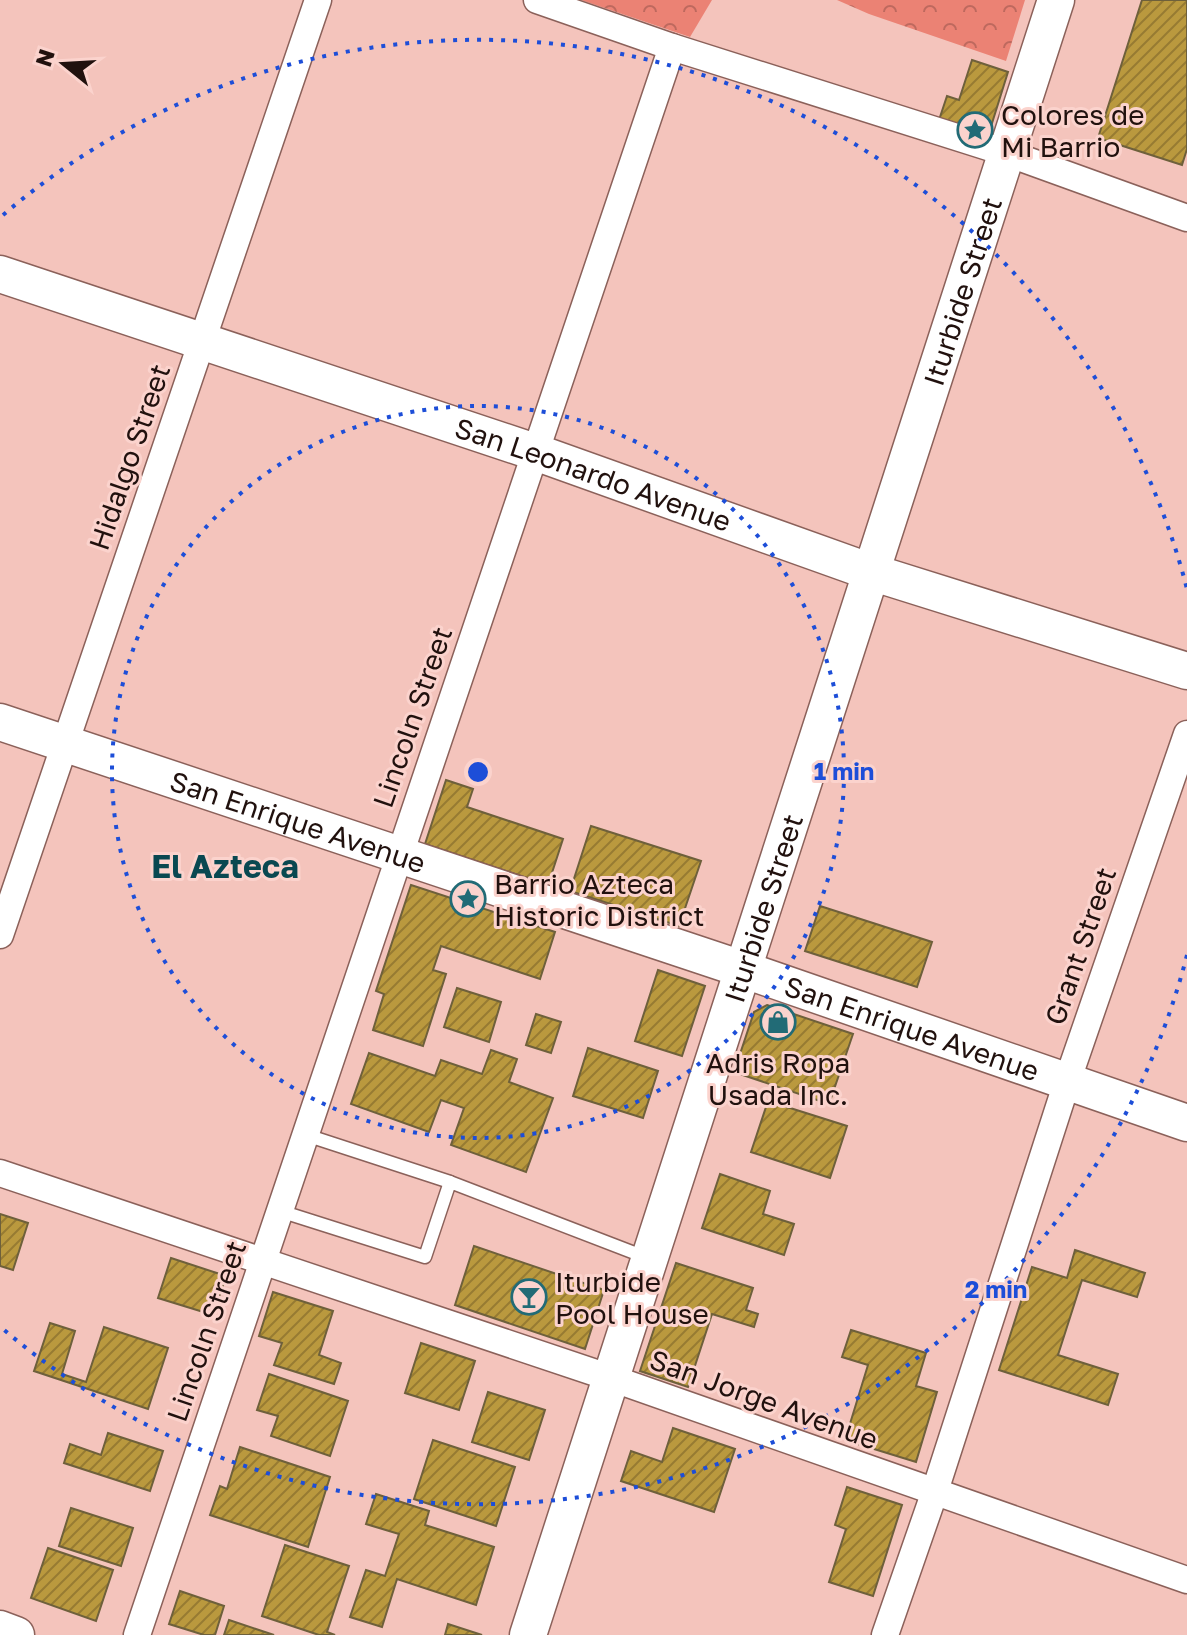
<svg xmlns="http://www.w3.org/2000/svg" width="1187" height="1635" font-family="'Golos Text',sans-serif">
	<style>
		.park { fill: url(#park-crowns) }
		.building { fill: url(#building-hatch); stroke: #6e603b; stroke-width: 2 }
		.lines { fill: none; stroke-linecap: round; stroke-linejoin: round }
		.lane-casing { stroke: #8b615a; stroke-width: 15 }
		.street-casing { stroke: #8b615a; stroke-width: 29 }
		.secondary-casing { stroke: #8b615a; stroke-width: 39 }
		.lane { stroke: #fff; stroke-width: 12 }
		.street { stroke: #fff; stroke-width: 26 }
		.secondary { stroke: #fff; stroke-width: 36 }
		.ring { fill: none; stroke: #1d4ed8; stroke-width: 4; stroke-dasharray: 4 8 }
		.labels { text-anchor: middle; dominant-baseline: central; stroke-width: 6; stroke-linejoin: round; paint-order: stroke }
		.poi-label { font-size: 28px; fill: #21110e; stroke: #fbd3cd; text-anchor: start }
		.street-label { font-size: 28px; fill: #21110e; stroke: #fbd3cd }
		.quarter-label { font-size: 32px; font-weight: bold; fill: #094851; stroke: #fbd3cd }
		.centre { fill: #1d4ed8; stroke: #fbd3cd; stroke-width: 4 }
		.ring-label { font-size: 24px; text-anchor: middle; font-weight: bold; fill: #1d4ed8; stroke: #fbd3cd; stroke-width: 6; stroke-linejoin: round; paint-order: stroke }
	</style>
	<defs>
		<pattern id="park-crowns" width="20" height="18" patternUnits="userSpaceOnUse" patternTransform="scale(2)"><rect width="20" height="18" fill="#eb8274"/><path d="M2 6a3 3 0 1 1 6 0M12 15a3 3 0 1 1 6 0" fill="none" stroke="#be695e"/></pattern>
		<pattern id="building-hatch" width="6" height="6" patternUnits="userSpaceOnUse" patternTransform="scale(2)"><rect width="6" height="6" fill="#ba993e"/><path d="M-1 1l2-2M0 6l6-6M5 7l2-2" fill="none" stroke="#977b32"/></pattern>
	</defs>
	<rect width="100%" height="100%" fill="#f4c4bc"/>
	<!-- park -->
	<g class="park">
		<polygon points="581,0 712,0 690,37"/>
		<polygon points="837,0 1025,0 1006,61 869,14"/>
	</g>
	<!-- building -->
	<g class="building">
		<polygon points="1142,0 1187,0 1187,149 1182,165 1098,138"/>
		<polygon points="972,60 1008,72 988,136 939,120 947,96 959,100"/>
		<polygon points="446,780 473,789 467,807 563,839 548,885 425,844"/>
		<polygon points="591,826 701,861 679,926 570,891"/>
		<polygon points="411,885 555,932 540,979 441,946 433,970 446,974 423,1046 373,1030 384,994 376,991"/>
		<polygon points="820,906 932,942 917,987 805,951"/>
		<polygon points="658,970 705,986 682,1056 635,1041"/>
		<polygon points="457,988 501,1002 489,1042 444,1027"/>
		<polygon points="767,1005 853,1034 829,1104 734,1072 754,1012"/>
		<polygon points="536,1014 561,1022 551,1053 526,1045"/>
		<polygon points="588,1048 658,1071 643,1118 573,1096"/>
		<polygon points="491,1050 517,1059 509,1082 553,1098 526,1172 451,1145 464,1108 441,1100 429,1132 351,1104 369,1053 435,1076 441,1060 482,1074"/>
		<polygon points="768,1101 847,1126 830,1178 751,1152"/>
		<polygon points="720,1174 770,1191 763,1214 794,1224 784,1255 702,1228"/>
		<polygon points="0,1214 28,1223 13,1270 0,1266"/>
		<polygon points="474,1246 604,1290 585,1349 455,1305"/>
		<polygon points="1075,1250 1145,1273 1137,1297 1082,1280 1058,1355 1118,1374 1108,1405 999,1370 1032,1267 1067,1278"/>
		<polygon points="171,1258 226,1276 213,1315 158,1298"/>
		<polygon points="676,1263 753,1288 746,1310 758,1314 754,1327 712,1314 688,1387 640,1371"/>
		<polygon points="273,1292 333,1311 319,1355 341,1363 334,1384 274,1365 282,1343 259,1336"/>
		<polygon points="50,1323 75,1331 62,1374 86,1382 104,1327 168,1348 148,1409 34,1371"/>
		<polygon points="851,1330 926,1353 916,1386 937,1392 916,1462 845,1440 868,1365 842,1357"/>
		<polygon points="421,1343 475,1361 459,1410 405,1393"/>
		<polygon points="269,1374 348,1401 330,1456 271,1436 278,1416 257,1410"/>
		<polygon points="488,1392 545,1410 529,1460 472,1442"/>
		<polygon points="673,1428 735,1449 714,1512 621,1481 631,1451 662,1462"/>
		<polygon points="108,1433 163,1451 150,1491 64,1463 70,1444 101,1455"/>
		<polygon points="433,1440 515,1467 496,1526 414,1499"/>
		<polygon points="240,1447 330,1477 308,1547 210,1515 220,1486 227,1489"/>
		<polygon points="847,1487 902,1505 873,1596 829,1582 846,1529 835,1525"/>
		<polygon points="376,1494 429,1511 425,1525 494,1547 476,1605 397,1579 382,1627 350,1617 366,1570 385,1576 399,1534 366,1524"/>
		<polygon points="71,1508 133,1528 121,1566 59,1546"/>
		<polygon points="285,1545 349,1566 327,1632 335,1635 319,1635 262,1616"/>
		<polygon points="48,1548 113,1570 96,1621 31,1598"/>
		<polygon points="180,1591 224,1606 215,1635 204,1635 169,1624"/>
		<polygon points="229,1620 274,1635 224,1635"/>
		<polygon points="448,1624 482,1635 445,1635"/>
	</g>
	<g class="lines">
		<defs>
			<g id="lane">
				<polyline points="306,1135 450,1182"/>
				<polyline points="280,1211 425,1257 450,1182 645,1257"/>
			</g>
			<g id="street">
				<polyline points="537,0 672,47 1007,153 1187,218"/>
				<polyline points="0,935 318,0"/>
				<polyline points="0,1173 611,1378 1187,1580"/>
				<polyline points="137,1635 672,47"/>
				<polyline points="885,1635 934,1494 1067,1082 1187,734"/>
			</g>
			<g id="secondary">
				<path id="s1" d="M0,274L535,452L871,572L1187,671"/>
				<path id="s2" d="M0,722L742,969L1187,1123"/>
				<polyline points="0,1629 16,1635"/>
				<path id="s3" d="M528,1635L1056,0"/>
			</g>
		</defs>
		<!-- lane casing -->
		<use href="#lane" class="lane-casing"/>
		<!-- street casing -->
		<use href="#street" class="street-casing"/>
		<!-- secondary casing -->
		<use href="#secondary" class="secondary-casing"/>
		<!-- lane -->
		<use href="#lane" class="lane"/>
		<!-- street -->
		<use href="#street" class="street"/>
		<!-- secondary -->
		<use href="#secondary" class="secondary"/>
	</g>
	<!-- distance rings -->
	<g class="ring">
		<circle cx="478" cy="772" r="366"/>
		<path d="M1187 955A732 732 0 0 1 3 1329M3 215A732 732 0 0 1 1187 589"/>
	</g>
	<!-- icons -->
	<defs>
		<symbol id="sight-ring" viewBox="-11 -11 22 22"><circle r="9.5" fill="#fbd3cd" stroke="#226b76" stroke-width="1.5"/><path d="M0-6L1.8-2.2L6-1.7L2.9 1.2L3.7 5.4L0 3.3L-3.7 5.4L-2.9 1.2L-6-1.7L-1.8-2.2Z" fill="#226b76"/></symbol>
		<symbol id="shop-ring" viewBox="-11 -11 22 22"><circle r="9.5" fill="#fbd3cd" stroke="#226b76" stroke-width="1.5"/><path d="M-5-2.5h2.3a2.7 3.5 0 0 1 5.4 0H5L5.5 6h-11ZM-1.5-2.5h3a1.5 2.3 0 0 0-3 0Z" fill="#226b76"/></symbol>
		<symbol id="bar-ring" viewBox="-11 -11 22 22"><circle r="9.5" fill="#fbd3cd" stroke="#226b76" stroke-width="1.5"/><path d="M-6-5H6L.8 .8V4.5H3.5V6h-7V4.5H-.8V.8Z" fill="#226b76"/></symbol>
	</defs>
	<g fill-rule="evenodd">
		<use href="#sight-ring" x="955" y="110" width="40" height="40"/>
		<use href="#sight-ring" x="448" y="879" width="40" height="40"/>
		<use href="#shop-ring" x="758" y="1002" width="40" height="40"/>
		<use href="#bar-ring" x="509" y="1277" width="40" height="40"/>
	</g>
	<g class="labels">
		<!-- poi labels -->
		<g class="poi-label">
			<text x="1001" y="114">Colores de<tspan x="1001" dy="32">Mi Barrio</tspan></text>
			<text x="494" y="883">Barrio Azteca<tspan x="494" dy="32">Historic District</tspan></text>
			<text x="778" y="1062" text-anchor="middle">Adris Ropa<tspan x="778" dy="32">Usada Inc.</tspan></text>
			<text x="555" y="1281">Iturbide<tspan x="555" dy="32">Pool House</tspan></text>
		</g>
		<!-- street labels -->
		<g class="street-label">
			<text stroke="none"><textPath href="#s3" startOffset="1412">Iturbide Street</textPath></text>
			<text transform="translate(129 457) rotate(-71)">Hidalgo Street</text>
			<text stroke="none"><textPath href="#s1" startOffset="626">San Leonardo Avenue</textPath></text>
			<text transform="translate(412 717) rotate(-71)">Lincoln Street</text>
			<text stroke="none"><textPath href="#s2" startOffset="314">San Enrique Avenue</textPath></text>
			<text stroke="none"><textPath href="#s3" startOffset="764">Iturbide Street</textPath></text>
			<text transform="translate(1080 946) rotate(-71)">Grant Street</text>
			<text stroke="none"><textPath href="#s2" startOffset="962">San Enrique Avenue</textPath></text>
			<text transform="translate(206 1331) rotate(-71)">Lincoln Street</text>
			<text transform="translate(764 1399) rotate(20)">San Jorge Avenue</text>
		</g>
		<!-- quarter labels -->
		<g class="quarter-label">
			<text x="225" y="866">El Azteca</text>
		</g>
	</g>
	<circle cx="478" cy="772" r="12" class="centre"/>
	<g class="ring-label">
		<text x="844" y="780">1 min</text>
		<text x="996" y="1298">2 min</text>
	</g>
	<!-- north arrow -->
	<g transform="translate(64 64) rotate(288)" stroke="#fbd3cd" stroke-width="6" paint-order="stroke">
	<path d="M0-6L14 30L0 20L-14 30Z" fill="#21110e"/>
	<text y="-12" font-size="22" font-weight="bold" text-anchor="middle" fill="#21110e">N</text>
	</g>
</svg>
